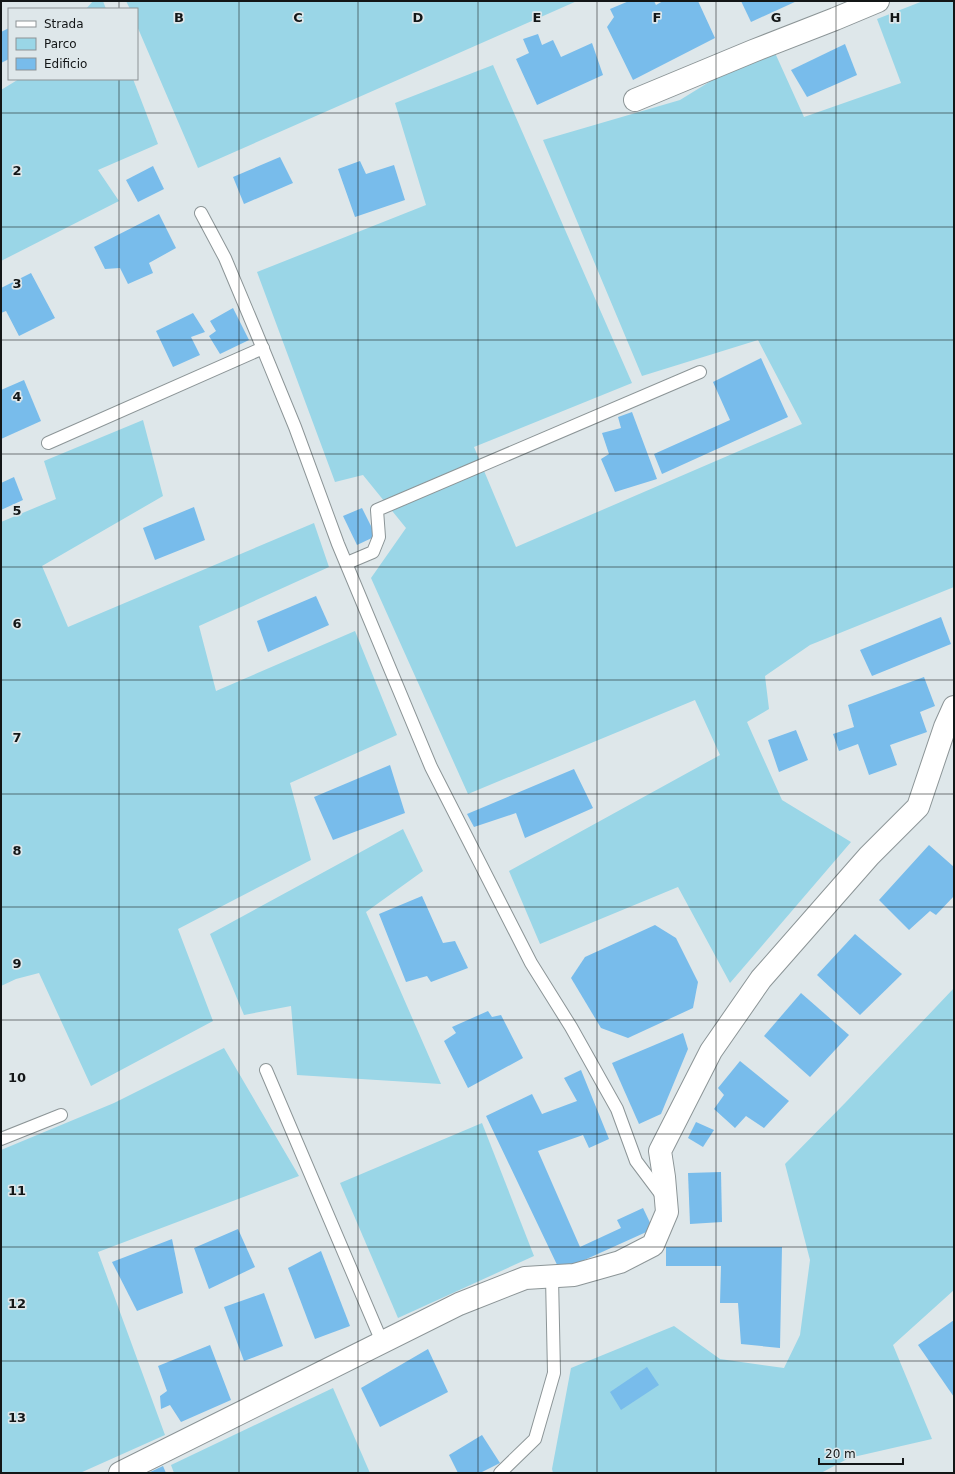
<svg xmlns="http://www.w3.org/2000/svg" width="955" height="1474" font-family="'DejaVu Sans',sans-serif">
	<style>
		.green { fill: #9ad6e7 }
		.building { fill: #78bceb }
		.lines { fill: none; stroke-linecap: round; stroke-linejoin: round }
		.lane-casing { stroke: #8c9597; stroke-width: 14 }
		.street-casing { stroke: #8c9597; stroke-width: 24 }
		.lane { stroke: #fff; stroke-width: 12 }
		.street { stroke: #fff; stroke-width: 22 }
		.grid { fill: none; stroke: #131617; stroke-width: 1; stroke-opacity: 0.55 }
		.grid-label { font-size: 13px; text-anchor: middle; font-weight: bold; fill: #131617; stroke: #dee7ea; stroke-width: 3.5; stroke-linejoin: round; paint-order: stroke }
	</style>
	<rect width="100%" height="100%" fill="#dee7ea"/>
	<!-- green -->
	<g class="green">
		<polygon points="93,1 103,1 106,9 86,9"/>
		<polygon points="126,1 577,1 198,168 137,26 137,9 130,9"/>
		<polygon points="923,1 953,1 954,3 954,587 810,645 765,676 769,709 747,722 782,800 851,842 730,983 678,887 540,944 509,871 720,755 695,700 468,794 371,578 406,528 363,475 335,482 257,272 426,205 395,103 493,65 632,383 474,447 516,547 802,424 758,340 642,376 543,140 680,100 771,44 804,117 901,83 877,19"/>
		<polygon points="19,79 133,79 158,144 98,170 119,201 1,261 1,90"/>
		<polygon points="143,420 163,496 42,566 68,627 314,523 329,567 199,626 216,691 355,631 397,735 290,783 311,860 178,929 213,1021 91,1086 39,973 16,979 1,986 1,522 56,499 44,461"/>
		<polygon points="403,829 423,871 366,912 441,1084 297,1075 291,1006 244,1015 210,934"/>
		<polygon points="954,988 954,1290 893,1345 932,1439 849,1458 821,1473 553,1473 552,1469 571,1368 674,1326 720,1359 784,1368 800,1335 810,1260 785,1164 846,1102"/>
		<polygon points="224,1048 299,1176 98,1252 165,1435 80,1473 1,1473 1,1150 114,1103"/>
		<polygon points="482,1123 534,1256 398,1318 340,1183"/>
		<polygon points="333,1388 370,1473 174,1473 171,1465"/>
	</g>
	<!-- building -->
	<g class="building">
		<polygon points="629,1 654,1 656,5 663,1 698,1 715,38 633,80 607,27 614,17 610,9"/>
		<polygon points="741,1 797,1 751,22"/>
		<polygon points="9,28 9,59 1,63 1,32"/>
		<polygon points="538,34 542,45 553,40 561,57 592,43 603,75 537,105 516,59 529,53 523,39"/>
		<polygon points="845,44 857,75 807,97 791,70"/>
		<polygon points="280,157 293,183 244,204 233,177"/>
		<polygon points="360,161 366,174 394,165 405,200 355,217 338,169"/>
		<polygon points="153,166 164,189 138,202 126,180"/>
		<polygon points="159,214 176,248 149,263 153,273 128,284 120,268 105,269 94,247"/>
		<polygon points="31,273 55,318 19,336 6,311 1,313 1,288"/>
		<polygon points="233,308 249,340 220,354 209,336 216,331 210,321"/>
		<polygon points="193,313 205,332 191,337 200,355 173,367 156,331"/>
		<polygon points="761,358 788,417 662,474 654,454 730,420 713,382"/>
		<polygon points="24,380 41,421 1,439 1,390"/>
		<polygon points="632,412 657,479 615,492 601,459 609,454 602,433 621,428 618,417"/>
		<polygon points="14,477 23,500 1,510 1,483"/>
		<polygon points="194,507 205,540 155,560 143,528"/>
		<polygon points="362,508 376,536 357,545 343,516"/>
		<polygon points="316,596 329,625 268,652 257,621"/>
		<polygon points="941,617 951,644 872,676 860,650"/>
		<polygon points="924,677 935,706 920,712 927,732 890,745 897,765 869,775 858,744 839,751 833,734 854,727 848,705"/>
		<polygon points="796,730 808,760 779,772 768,740"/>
		<polygon points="390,765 405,813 333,840 314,797"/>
		<polygon points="574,769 593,808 525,838 516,813 474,827 467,814"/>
		<polygon points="929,845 954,867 954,896 936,915 930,911 909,930 879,900"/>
		<polygon points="422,896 443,943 455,941 468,968 431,982 427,976 406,982 379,914"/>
		<polygon points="655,925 676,938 698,982 693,1008 628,1038 601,1028 571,978 585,957"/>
		<polygon points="855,934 902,974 860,1015 817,975"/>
		<polygon points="801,993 849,1035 810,1077 764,1036"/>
		<polygon points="488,1011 492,1017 501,1015 523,1058 468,1088 444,1041 456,1033 452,1027"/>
		<polygon points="683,1033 688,1049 661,1114 639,1124 612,1063"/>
		<polygon points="740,1061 789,1101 764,1128 746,1116 735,1128 714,1109 724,1095 718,1088"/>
		<polygon points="581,1070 609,1139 589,1148 583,1135 538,1151 580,1247 621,1228 617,1220 643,1208 653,1229 560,1271 486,1116 532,1094 542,1114 577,1101 564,1078"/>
		<polygon points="696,1122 714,1130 703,1147 688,1138"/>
		<polygon points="721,1172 722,1222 690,1224 688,1173"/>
		<polygon points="238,1229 255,1267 209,1289 194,1248"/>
		<polygon points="172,1239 183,1293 137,1311 112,1262"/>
		<polygon points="666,1247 782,1247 780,1348 741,1344 738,1303 720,1303 721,1266 666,1266"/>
		<polygon points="321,1251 350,1326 315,1339 288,1268"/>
		<polygon points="264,1293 283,1346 244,1361 224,1307"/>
		<polygon points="954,1320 954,1397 918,1345"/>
		<polygon points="210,1345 231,1400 181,1422 170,1405 161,1409 160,1396 167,1391 158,1366"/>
		<polygon points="428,1349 448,1392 380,1427 361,1388"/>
		<polygon points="647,1367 659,1385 621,1410 610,1392"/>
		<polygon points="482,1435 500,1463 480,1473 458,1473 449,1455"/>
		<polygon points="163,1466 166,1473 148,1473"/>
	</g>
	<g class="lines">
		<defs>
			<g id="lane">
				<polyline points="201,213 225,258 256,332 295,427 338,544 431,767 531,963 571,1027 617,1109 636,1161 663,1197"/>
				<polyline points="48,443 263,348"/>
				<polyline points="347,563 373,552 379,537 377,510 700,372"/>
				<polyline points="266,1070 382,1342"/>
				<polyline points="1,1139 61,1115"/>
				<polyline points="500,1473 535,1439 554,1373 552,1277"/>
			</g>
			<g id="street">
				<polyline points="635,100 753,51 835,19 878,1"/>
				<polyline points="120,1473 459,1304 525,1278 574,1275 620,1262 653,1245 667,1212 664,1177 660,1151 711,1051 761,979 869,856 918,807 945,727 954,707"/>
			</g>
		</defs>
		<!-- lane casing -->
		<use href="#lane" class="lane-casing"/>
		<!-- street casing -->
		<use href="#street" class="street-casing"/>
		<!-- lane -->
		<use href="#lane" class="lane"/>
		<!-- street -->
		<use href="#street" class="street"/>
	</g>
	<!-- grid -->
	<path class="grid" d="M119,1V9M239,1V1473M358,1V1473M478,1V1473M597,1V1473M716,1V1473M836,1V1473M119,79V1473M1,113H954M1,227H954M1,340H954M1,454H954M1,567H954M1,680H954M1,794H954M1,907H954M1,1020H954M1,1134H954M1,1247H954M1,1361H954"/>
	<g class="grid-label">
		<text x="179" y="22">B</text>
		<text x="298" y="22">C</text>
		<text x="418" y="22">D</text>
		<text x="537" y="22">E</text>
		<text x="657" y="22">F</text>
		<text x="776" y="22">G</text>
		<text x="895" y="22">H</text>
		<text x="17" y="175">2</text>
		<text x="17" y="288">3</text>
		<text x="17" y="401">4</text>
		<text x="17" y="515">5</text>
		<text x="17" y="628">6</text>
		<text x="17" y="742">7</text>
		<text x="17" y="855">8</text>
		<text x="17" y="968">9</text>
		<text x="17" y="1082">10</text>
		<text x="17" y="1195">11</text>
		<text x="17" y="1308">12</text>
		<text x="17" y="1422">13</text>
	</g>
	<!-- border -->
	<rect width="955" height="1474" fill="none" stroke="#131617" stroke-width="4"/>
	<!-- legend -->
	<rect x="8" y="8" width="130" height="72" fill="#dee7ea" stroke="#8d9396"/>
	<rect x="16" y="21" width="20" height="6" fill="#ffffff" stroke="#8d9396"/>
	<text x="44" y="28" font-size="12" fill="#131617">Strada</text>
	<rect x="16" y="38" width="20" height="12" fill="#9ad6e7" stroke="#8d9396"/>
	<text x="44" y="48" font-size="12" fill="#131617">Parco</text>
	<rect x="16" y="58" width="20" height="12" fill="#78bceb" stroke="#8d9396"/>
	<text x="44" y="68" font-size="12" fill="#131617">Edificio</text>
	<!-- scale -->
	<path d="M819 1458v6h84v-6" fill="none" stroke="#131617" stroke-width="2"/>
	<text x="825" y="1458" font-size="12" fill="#131617" stroke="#dee7ea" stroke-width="3" paint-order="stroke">20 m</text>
</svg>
